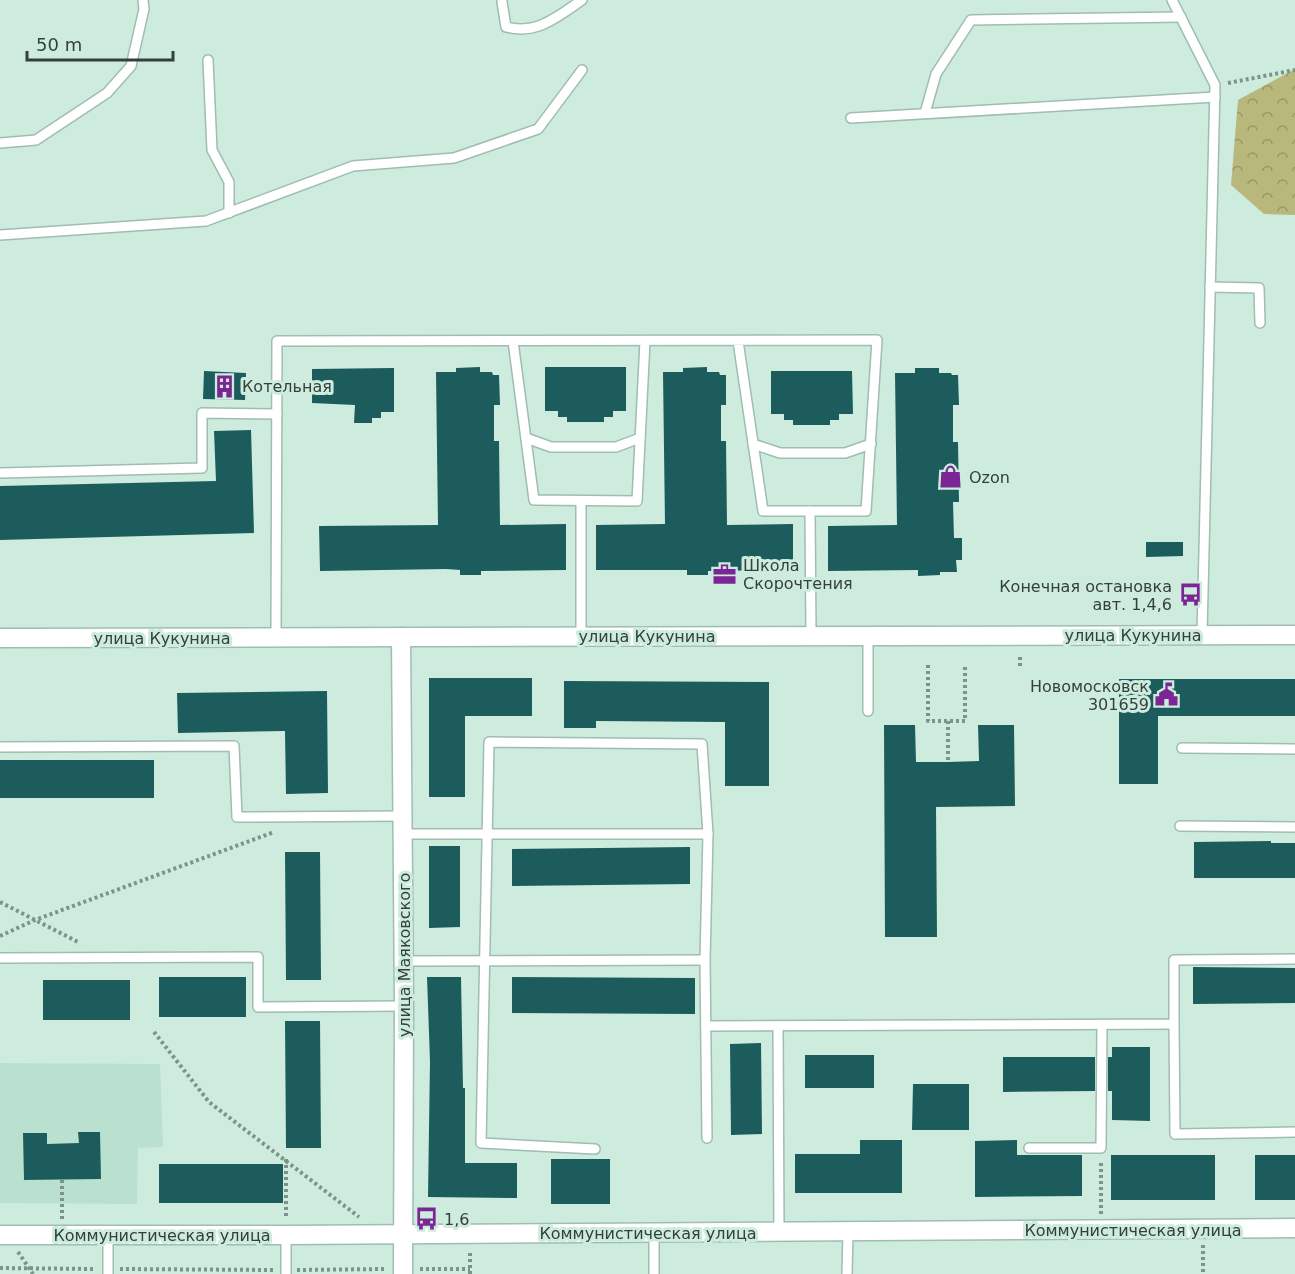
<svg xmlns="http://www.w3.org/2000/svg" width="1295" height="1274" font-family="'DejaVu Sans',sans-serif">
	<style>
		.built { fill: #bae1d0 }
		.forest { fill: url(#forest-crowns) }
		.building { fill: #1c5c5d }
		.lines { fill: none; stroke-linecap: round; stroke-linejoin: round }
		.service-casing { stroke: #9fbdb0; stroke-width: 12 }
		.minor-casing { stroke: #9fbdb0; stroke-width: 21 }
		.path { stroke: #7d9389; stroke-width: 4; stroke-dasharray: 3 3; stroke-linecap: butt }
		.service { stroke: #fff; stroke-width: 9 }
		.minor { stroke: #fff; stroke-width: 18 }
		.labels { text-anchor: middle; dominant-baseline: central; stroke-width: 6; stroke-linejoin: round; paint-order: stroke }
		.poi-label { font-size: 16px; fill: #34403b; stroke: #cdecde; text-anchor: start }
		.street-label { font-size: 16px; fill: #34403b; stroke: #cdecde }
	</style>
	<defs>
		<pattern id="forest-crowns" width="20" height="18" patternUnits="userSpaceOnUse" patternTransform="scale(1.5)"><rect width="20" height="18" fill="#b9b87c"/><path d="M2 6a3 3 0 1 1 6 0M12 15a3 3 0 1 1 6 0" fill="none" stroke="#979767"/></pattern>
	</defs>
	<rect width="100%" height="100%" fill="#cdecde"/>
	<!-- built -->
	<polygon class="built" points="0,1063 160,1064 163,1147 138,1148 137,1204 0,1203"/>
	<!-- forest -->
	<polygon class="forest" points="1295,69 1295,215 1264,214 1231,185 1238,100"/>
	<!-- building -->
	<g class="building">
		<polygon points="480,367 480,372 492,372 493,375 499,375 500,405 494,405 494,441 499,441 500,525 566,524 566,570 481,571 481,575 460,575 460,570 446,569 320,571 319,526 438,525 436,372 456,372 456,368"/>
		<polygon points="545,367 626,367 626,411 613,411 613,417 604,417 604,422 567,422 567,417 558,417 558,411 545,411"/>
		<polygon points="707,367 707,372 719,372 720,375 726,375 726,405 721,405 721,441 726,441 727,525 793,524 793,570 708,571 708,575 687,575 687,570 596,570 596,525 665,524 663,372 683,372 683,368"/>
		<polygon points="394,368 394,412 381,412 381,418 372,418 372,423 354,423 355,405 312,403 312,369"/>
		<polygon points="915,368 939,368 939,373 951,373 952,375 958,375 959,405 953,405 953,442 958,442 959,502 953,502 954,538 962,538 962,560 956,560 957,572 940,572 940,575 918,576 918,570 828,571 828,526 897,525 895,373 915,373"/>
		<polygon points="204,371 246,373 245,400 203,399"/>
		<polygon points="771,371 852,371 853,414 839,414 839,420 830,420 830,425 793,425 793,420 784,420 784,414 771,414"/>
		<polygon points="251,430 254,533 0,540 0,486 216,481 214,431"/>
		<polygon points="1146,542 1183,542 1183,556 1146,557"/>
		<polygon points="429,678 532,678 532,716 465,716 465,797 429,797"/>
		<polygon points="1119,679 1295,679 1295,716 1158,716 1158,784 1119,784"/>
		<polygon points="564,681 769,682 769,786 725,786 725,722 596,721 596,728 564,728"/>
		<polygon points="327,691 328,793 286,794 285,731 178,733 177,693"/>
		<polygon points="884,725 915,725 916,762 948,762 979,761 978,725 1014,725 1015,806 936,807 937,937 885,937"/>
		<rect x="0" y="760" width="154" height="38"/>
		<polygon points="1271,841 1271,843 1295,843 1295,878 1194,878 1194,842"/>
		<polygon points="429,846 460,846 460,927 429,928"/>
		<polygon points="690,847 690,884 512,886 512,849"/>
		<polygon points="285,852 320,852 321,980 286,980"/>
		<polygon points="1193,967 1295,968 1295,1003 1193,1004"/>
		<rect x="159" y="977" width="87" height="40"/>
		<polygon points="427,977 461,977 463,1088 465,1088 465,1163 517,1163 517,1198 428,1197 430,1061"/>
		<polygon points="512,977 695,978 695,1014 512,1013"/>
		<rect x="43" y="980" width="87" height="40"/>
		<polygon points="285,1021 320,1021 321,1148 286,1148"/>
		<polygon points="761,1043 762,1134 731,1135 730,1044"/>
		<polygon points="1112,1047 1150,1047 1150,1121 1112,1120 1112,1091 1108,1091 1108,1057 1112,1057"/>
		<rect x="805" y="1055" width="69" height="33"/>
		<polygon points="1003,1057 1095,1057 1095,1091 1003,1092"/>
		<polygon points="913,1084 969,1084 969,1130 912,1130"/>
		<polygon points="78,1132 100,1132 101,1179 24,1180 23,1133 47,1133 47,1144 79,1143"/>
		<polygon points="860,1140 902,1140 902,1193 795,1193 795,1154 860,1154"/>
		<polygon points="1017,1140 1017,1155 1082,1155 1082,1196 975,1197 975,1141"/>
		<rect x="1111" y="1155" width="104" height="45"/>
		<rect x="1255" y="1155" width="40" height="45"/>
		<rect x="551" y="1159" width="59" height="45"/>
		<rect x="159" y="1164" width="124" height="39"/>
	</g>
	<g class="lines">
		<defs>
			<g id="service">
				<polyline points="1172,0 1215,85 1202,635"/>
				<path d="M502,2L506,27C537,35 557,17 582,0"/>
				<polyline points="208,60 212,150 229,182 229,213"/>
				<polyline points="925,113 936,74 971,20 1181,17"/>
				<polyline points="851,118 1215,97"/>
				<polyline points="0,143 36,140 107,93 131,66 144,9 143,0"/>
				<polyline points="0,235 206,221 353,166 454,158 538,129 582,70"/>
				<polyline points="1210,287 1259,288 1260,323"/>
				<polyline points="513,341 534,500 637,501 645,341"/>
				<polyline points="526,438 551,447 616,447 640,438"/>
				<polyline points="753,444 780,453 845,453 871,444"/>
				<polyline points="0,473 202,468 202,413 277,414"/>
				<polyline points="810,511 811,636"/>
				<polyline points="581,636 581,501"/>
				<polyline points="276,637 277,341 877,340 866,511 763,511 738,341"/>
				<polyline points="868,711 868,636"/>
				<polyline points="0,747 234,746 237,817 403,816"/>
				<polyline points="1182,748 1295,749"/>
				<polyline points="1180,826 1295,827"/>
				<polyline points="403,834 708,834"/>
				<polyline points="0,958 258,957 258,1007 404,1006"/>
				<polyline points="404,961 705,960"/>
				<polyline points="1174,1024 1175,1134 1295,1132"/>
				<polyline points="706,1026 1174,1024 1174,960 1295,959"/>
				<polyline points="778,1026 779,1232"/>
				<polyline points="1029,1148 1101,1148 1102,1025"/>
				<polyline points="595,1149 481,1143 489,742 702,744 708,834 705,960 707,1138"/>
				<polyline points="108,1235 108,1274"/>
				<polyline points="286,1274 286,1235"/>
				<polyline points="654,1274 654,1233"/>
				<polyline points="847,1274 848,1232"/>
			</g>
			<g id="minor">
				<polyline points="401,637 404,1006 403,1274"/>
				<polyline points="0,638 1295,635"/>
				<polyline points="0,1235 286,1235 1295,1228"/>
			</g>
		</defs>
		<!-- service casing -->
		<use href="#service" class="service-casing"/>
		<!-- minor casing -->
		<use href="#minor" class="minor-casing"/>
		<!-- path -->
		<g class="path">
			<polyline points="1228,83 1295,70"/>
			<polyline points="928,665 928,721 965,721 965,665"/>
			<polyline points="1020,666 1020,654"/>
			<polyline points="948,721 948,762"/>
			<polyline points="0,902 80,943"/>
			<polyline points="0,936 35,920 274,832"/>
			<polyline points="154,1032 209,1102 359,1217"/>
			<polyline points="286,1159 286,1218"/>
			<polyline points="1101,1214 1101,1161"/>
			<polyline points="62,1219 62,1179"/>
			<polyline points="1203,1245 1203,1274"/>
			<polyline points="18,1252 33,1274"/>
			<polyline points="0,1268 94,1269"/>
			<polyline points="120,1269 274,1270"/>
			<polyline points="420,1269 470,1269"/>
			<polyline points="297,1270 385,1269"/>
			<polyline points="470,1274 470,1251"/>
		</g>
		<!-- service -->
		<use href="#service" class="service"/>
		<!-- minor -->
		<use href="#minor" class="minor"/>
	</g>
	<!-- icons -->
	<defs>
		<symbol id="building-bare" viewBox="-9 -9 18 18"><path d="M-4-6H4V6H1V3H-1V6H-4ZM-2.5-4.3h1.7v1.8h-1.7ZM.8-4.3h1.7v1.8H.8ZM-2.5-1h1.7V.8h-1.7ZM.8-1h1.7V.8H.8Z" fill="#7c2695" stroke="#cdecde" stroke-width="2.5" paint-order="stroke"/></symbol>
		<symbol id="shop-bare" viewBox="-9 -9 18 18"><path d="M-5-2.5h2.3a2.7 3.5 0 0 1 5.4 0H5L5.5 6h-11ZM-1.5-2.5h3a1.5 2.3 0 0 0-3 0Z" fill="#7c2695" stroke="#cdecde" stroke-width="2.5" paint-order="stroke"/></symbol>
		<symbol id="office-bare" viewBox="-9 -9 18 18"><path d="M-6-3h4V-5.5h4V-3h4V5H-6ZM-1-4.5V-3h2v-1.5ZM-6 0V1H6V0Z" fill="#7c2695" stroke="#cdecde" stroke-width="2.5" paint-order="stroke"/></symbol>
		<symbol id="bus-bare" viewBox="-9 -9 18 18"><path d="M-5-6H5V4H4V6H2V4H-2V6H-4V4H-5ZM-3.5-4V0h7V-4ZM-3.5 1.2v1.5H-2V1.2ZM2 1.2v1.5H3.5V1.2Z" fill="#7c2695" stroke="#cdecde" stroke-width="2.5" paint-order="stroke"/></symbol>
		<symbol id="civic-bare" viewBox="-9 -9 18 18"><path d="M-.6-6.5H3V-4.5H.6V-3L4-1V1h2V6H-6V1h2V-1L-.6-3ZM-1.2 2.5V6h2.4V2.5Z" fill="#7c2695" stroke="#cdecde" stroke-width="2.5" paint-order="stroke"/></symbol>
	</defs>
	<g fill-rule="evenodd">
		<use href="#building-bare" x="208" y="370" width="33" height="33"/>
		<use href="#shop-bare" x="934" y="460" width="33" height="33"/>
		<use href="#office-bare" x="708" y="558" width="33" height="33"/>
		<use href="#bus-bare" x="1174" y="578" width="33" height="33"/>
		<use href="#civic-bare" x="1150" y="678" width="33" height="33"/>
		<use href="#bus-bare" x="410" y="1202" width="33" height="33"/>
	</g>
	<g class="labels">
		<!-- poi labels -->
		<g class="poi-label">
			<text x="242" y="386">Котельная</text>
			<text x="969" y="477">Ozon</text>
			<text x="743" y="565">Школа<tspan x="743" dy="18">Скорочтения</tspan></text>
			<text x="1172" y="586" text-anchor="end">Конечная остановка<tspan x="1172" dy="18">авт. 1,4,6</tspan></text>
			<text x="1149" y="686" text-anchor="end">Новомосковск<tspan x="1149" dy="18">301659</tspan></text>
			<text x="444" y="1219">1,6</text>
		</g>
		<!-- street labels -->
		<g class="street-label">
			<text x="1133" y="635">улица Кукунина</text>
			<text x="647" y="636">улица Кукунина</text>
			<text x="162" y="638">улица Кукунина</text>
			<text transform="translate(404 955) rotate(-90)">улица Маяковского</text>
			<text x="1133" y="1230">Коммунистическая улица</text>
			<text x="648" y="1233">Коммунистическая улица</text>
			<text x="162" y="1235">Коммунистическая улица</text>
		</g>
	</g>
	<!-- scale -->
	<path d="M27 51v9h146v-9" fill="none" stroke="#34403b" stroke-width="3"/>
	<text x="36" y="51" font-size="18" fill="#34403b" stroke="#cdecde" stroke-width="4.5" paint-order="stroke">50 m</text>
</svg>
